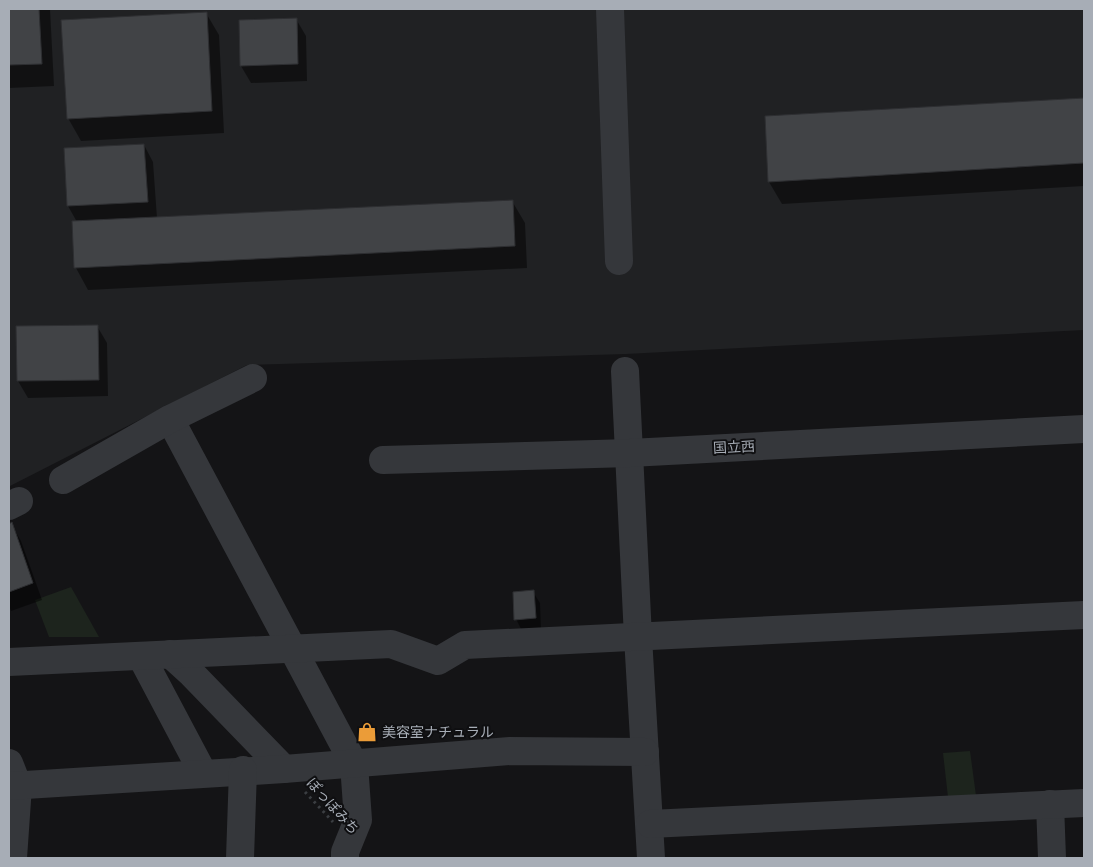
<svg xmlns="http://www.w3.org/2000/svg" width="1093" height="867" font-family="Quicksand,'Noto Sans JP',sans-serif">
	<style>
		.built { fill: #202123 }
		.green { fill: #1d241d }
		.shadow { fill: #0007 }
		.building { fill: #414346; stroke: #2e2f32 }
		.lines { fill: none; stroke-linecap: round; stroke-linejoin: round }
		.path { stroke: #3b3e42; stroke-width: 3; stroke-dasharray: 2.5 4; stroke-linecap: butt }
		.minor { stroke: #35373b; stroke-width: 28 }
		.labels { text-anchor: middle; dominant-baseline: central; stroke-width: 4; stroke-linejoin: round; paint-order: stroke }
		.street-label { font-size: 14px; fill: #a7adb6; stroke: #0f0f11 }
		.poi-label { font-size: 14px; fill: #a7adb6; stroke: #0f0f11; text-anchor: start }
	</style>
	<rect width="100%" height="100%" fill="#141416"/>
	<!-- built -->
	<polygon class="built" points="9,9 1084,9 1084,330 626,354 247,365 10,486"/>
	<!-- green -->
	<g class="green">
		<polygon points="71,587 99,637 49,637 35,600"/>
		<polygon points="970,751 977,803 949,806 943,753"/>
	</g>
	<!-- shadow -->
	<g class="shadow">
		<polygon points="9,9 50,9 54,86 9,88"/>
		<polygon points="206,13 219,35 224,133 81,141 68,118"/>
		<polygon points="296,19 306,36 307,81 251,83 241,66"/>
		<polygon points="1084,99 1084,186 782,204 769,182 766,117"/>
		<polygon points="144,145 153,162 157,218 512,201 525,223 527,268 88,290 76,268 77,222 68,206"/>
		<polygon points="97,326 107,343 108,396 28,398 18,381"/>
		<polygon points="11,524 21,541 42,600 11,611 9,606 9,525"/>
		<polygon points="533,592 540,603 541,629 522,631 516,619"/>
	</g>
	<!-- building -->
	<g class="building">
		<polygon points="9,9 39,9 42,64 9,65"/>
		<polygon points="207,12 212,111 67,119 61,20"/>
		<polygon points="297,18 298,64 240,66 239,20"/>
		<polygon points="1084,98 1084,163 768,182 765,116"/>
		<polygon points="144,144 148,202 67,206 64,148"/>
		<polygon points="513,200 515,246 74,268 72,221"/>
		<polygon points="98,325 99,380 17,381 16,326"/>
		<polygon points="12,522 33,583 9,592 9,524"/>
		<polygon points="534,590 536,618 514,620 513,592"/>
	</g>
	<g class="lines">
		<!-- path -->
		<polyline class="path" points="305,792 333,822"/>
		<!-- minor -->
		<g class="minor">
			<polyline points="610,9 619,261"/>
			<polyline points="625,371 638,637 651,858"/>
			<polyline points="170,419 354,764 358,820 345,852 345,858"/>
			<polyline points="383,460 630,453 1084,429"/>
			<polyline points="63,480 170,419 253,378"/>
			<polyline points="9,506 19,501"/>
			<polyline points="170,654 192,674 284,769"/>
			<polyline points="141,656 203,773"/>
			<polyline points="9,662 391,644 438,661 465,645 1084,615"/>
			<polyline points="9,763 18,786 13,858"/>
			<polyline points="9,786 284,769 510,751 645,752"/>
			<polyline points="1050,804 1052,858"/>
			<polyline points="650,824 1084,803"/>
			<polyline points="240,858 243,770"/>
		</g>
	</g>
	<!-- icons -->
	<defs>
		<symbol id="shop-bare" viewBox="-9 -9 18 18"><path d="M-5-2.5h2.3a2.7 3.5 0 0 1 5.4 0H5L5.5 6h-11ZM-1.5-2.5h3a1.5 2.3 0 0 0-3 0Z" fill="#eb9c38" stroke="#0f0f11" stroke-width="2.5" paint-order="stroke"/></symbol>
	</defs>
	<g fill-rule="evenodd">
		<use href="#shop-bare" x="353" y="718" width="28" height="28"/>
	</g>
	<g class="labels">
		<!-- street labels -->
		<g class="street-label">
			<text transform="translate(734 447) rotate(-3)">国立西</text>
			<text transform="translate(333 806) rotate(48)">ぽっぽみち</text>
		</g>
		<!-- poi labels -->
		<g class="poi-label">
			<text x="382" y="732">美容室ナチュラル</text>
		</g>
	</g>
	<!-- border -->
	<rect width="1093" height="867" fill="none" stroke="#a7adb6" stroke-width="20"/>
</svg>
